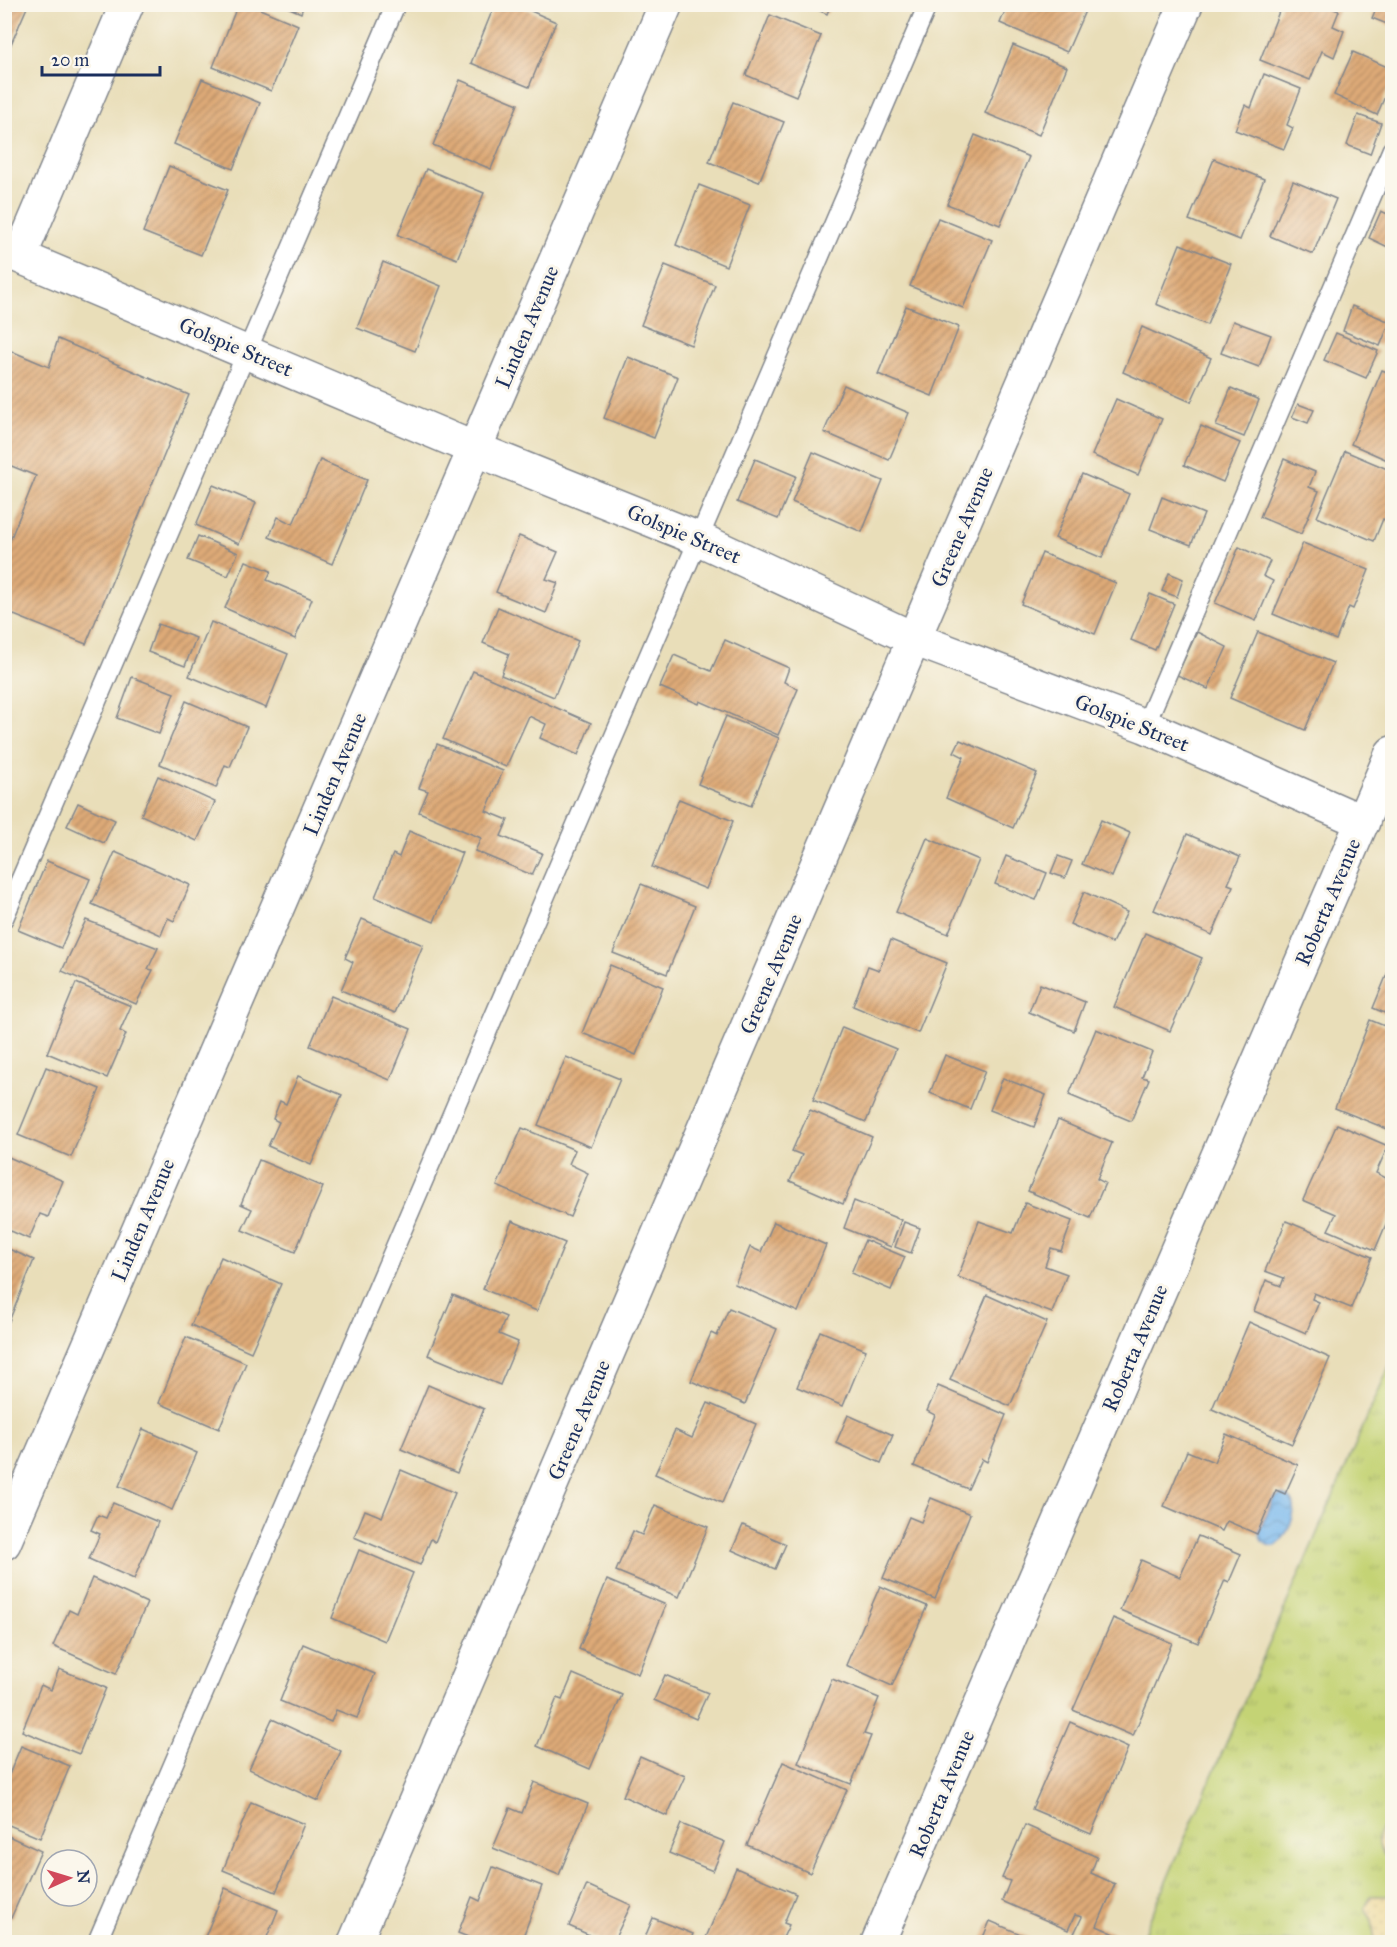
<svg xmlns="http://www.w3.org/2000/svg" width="1397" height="1947" font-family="'IM FELL Great Primer',serif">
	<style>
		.grass { fill: url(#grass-tufts); stroke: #70816a; stroke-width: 1.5 }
		.sand { fill: url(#sand-dots); stroke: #84847e; stroke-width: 1.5 }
		.water { fill: url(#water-waves); stroke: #4a74a6; stroke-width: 1.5 }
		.building { fill: url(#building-hatch) }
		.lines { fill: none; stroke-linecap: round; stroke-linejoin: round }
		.service-casing { stroke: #82868c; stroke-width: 21 }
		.minor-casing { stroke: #82868c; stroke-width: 36 }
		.service { stroke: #fff; stroke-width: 18 }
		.minor { stroke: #fff; stroke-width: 33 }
		.labels { text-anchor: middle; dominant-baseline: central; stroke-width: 6; stroke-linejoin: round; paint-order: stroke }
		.street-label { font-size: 21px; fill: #1b2f5e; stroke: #fbf7ec }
	</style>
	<defs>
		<pattern id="grass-tufts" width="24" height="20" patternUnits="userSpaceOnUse" patternTransform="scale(1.5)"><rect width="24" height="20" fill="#c4d375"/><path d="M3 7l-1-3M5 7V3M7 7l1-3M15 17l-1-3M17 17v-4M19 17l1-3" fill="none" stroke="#a8b568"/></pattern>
		<pattern id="sand-dots" width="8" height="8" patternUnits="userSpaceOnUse" patternTransform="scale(1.5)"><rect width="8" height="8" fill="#eeda9e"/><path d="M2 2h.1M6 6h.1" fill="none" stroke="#ccbb8a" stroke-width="1.8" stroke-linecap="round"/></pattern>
		<pattern id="water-waves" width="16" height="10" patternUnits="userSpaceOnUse" patternTransform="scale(1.5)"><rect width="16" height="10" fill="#7ab9ee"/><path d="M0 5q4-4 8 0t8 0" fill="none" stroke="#6397c4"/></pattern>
		<pattern id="building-hatch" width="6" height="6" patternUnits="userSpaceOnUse" patternTransform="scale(1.5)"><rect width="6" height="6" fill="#deaa77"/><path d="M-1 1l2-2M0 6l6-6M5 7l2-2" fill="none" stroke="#b38b65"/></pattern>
	</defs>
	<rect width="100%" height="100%" fill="#fbf7ec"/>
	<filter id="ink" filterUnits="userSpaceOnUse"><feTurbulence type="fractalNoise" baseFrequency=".0167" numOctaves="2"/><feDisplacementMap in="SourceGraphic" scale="12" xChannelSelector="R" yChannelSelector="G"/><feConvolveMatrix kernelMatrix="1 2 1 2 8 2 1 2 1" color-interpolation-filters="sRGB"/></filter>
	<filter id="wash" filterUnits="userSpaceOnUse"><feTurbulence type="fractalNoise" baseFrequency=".008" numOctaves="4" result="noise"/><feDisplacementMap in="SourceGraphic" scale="24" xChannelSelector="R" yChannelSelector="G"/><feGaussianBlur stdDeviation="1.35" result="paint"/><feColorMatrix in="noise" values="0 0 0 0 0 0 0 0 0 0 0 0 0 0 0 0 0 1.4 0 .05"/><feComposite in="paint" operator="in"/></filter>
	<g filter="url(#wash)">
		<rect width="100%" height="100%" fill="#e9deb9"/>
		<!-- grass -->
		<polygon class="grass" points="1392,1360 1392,1942 1140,1942"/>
		<!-- sand -->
		<g class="sand">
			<path d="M1392,1817V1861C1370,1847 1376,1832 1392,1817Z"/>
			<polygon points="1371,1896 1392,1896 1392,1942 1375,1942 1372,1920 1365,1908"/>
		</g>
		<!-- water -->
		<path class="water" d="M1281,1495C1310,1497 1283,1544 1275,1546C1270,1547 1266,1544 1262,1541L1259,1532L1274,1498Z"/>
		<g id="blocks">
			<!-- building -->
			<g class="building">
				<polygon points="238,4 248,4 298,25 271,91 213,67"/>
				<polygon points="280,4 304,4 301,13"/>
				<polygon points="495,4 515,4 556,22 529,87 471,63"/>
				<polygon points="804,4 831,4 827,14"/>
				<polygon points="1008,4 1088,4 1067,52 1000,23"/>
				<polygon points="1282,4 1321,4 1339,11 1333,26 1344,31 1334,57 1322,51 1310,80 1260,60"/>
				<polygon points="1378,4 1392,4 1392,26 1372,18"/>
				<polygon points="4,5 28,5 8,51 4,49"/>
				<polygon points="770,15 821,36 796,96 746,75"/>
				<polygon points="1013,45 1067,67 1039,135 985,113"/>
				<polygon points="1353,52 1392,69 1392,80 1377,115 1334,95"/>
				<polygon points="1264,74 1301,89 1287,125 1293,128 1284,149 1235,130 1245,105 1251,108"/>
				<polygon points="202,79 260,103 233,169 174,144"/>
				<polygon points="460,80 518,104 491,169 433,145"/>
				<polygon points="733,102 784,122 759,182 709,162"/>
				<polygon points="1358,115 1381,123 1370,154 1347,145"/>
				<polygon points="975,135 1029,157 1000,225 947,204"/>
				<polygon points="1214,159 1264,179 1240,240 1189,220"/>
				<polygon points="169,166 228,190 201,255 143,232"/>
				<polygon points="426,169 484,193 457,259 398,235"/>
				<polygon points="1293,181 1336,199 1313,254 1270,236"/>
				<polygon points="699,185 750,205 726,266 676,245"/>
				<polygon points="1381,211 1392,216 1392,249 1369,238"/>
				<polygon points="938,218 992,240 963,308 910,286"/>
				<polygon points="1180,244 1231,264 1207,325 1156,304"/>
				<polygon points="383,262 441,286 415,351 357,328"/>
				<polygon points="665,265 715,285 691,345 641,325"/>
				<polygon points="906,306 959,327 932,396 878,374"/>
				<polygon points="1352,306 1390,322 1380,346 1343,331"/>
				<polygon points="1233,321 1271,335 1259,367 1221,353"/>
				<polygon points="1142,327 1211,358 1191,402 1123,372"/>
				<polygon points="1336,333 1378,351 1366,378 1324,360"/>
				<polygon points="58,339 189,395 86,644 4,611 4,555 36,476 4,463 4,348 49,367"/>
				<polygon points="628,357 678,377 654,438 604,418"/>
				<polygon points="1382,370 1392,374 1392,462 1351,444"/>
				<polygon points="844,385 909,413 889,460 824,432"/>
				<polygon points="1231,388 1259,400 1244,437 1216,426"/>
				<polygon points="1116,399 1162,419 1138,475 1092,455"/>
				<polygon points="1298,404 1314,410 1308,423 1292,417"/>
				<polygon points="1201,426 1240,443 1223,482 1184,465"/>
				<polygon points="1345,451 1392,471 1392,523 1383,519 1374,541 1317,517"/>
				<polygon points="813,452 883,481 862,532 792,502"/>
				<polygon points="755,459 796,476 778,519 737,502"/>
				<polygon points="1284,459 1315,472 1309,487 1319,491 1301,534 1260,517"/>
				<polygon points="320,460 367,480 332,564 269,537 278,517 293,524"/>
				<polygon points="1082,474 1129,494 1102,558 1055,538"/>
				<polygon points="213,485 256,503 239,544 196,525"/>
				<polygon points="1162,497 1204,514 1191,545 1150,529"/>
				<polygon points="198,536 238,553 228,576 188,560"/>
				<polygon points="519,536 558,552 546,579 558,583 546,613 496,592"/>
				<polygon points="1303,543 1369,570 1353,609 1349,607 1336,640 1273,614"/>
				<polygon points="1239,547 1270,561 1263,576 1273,581 1256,621 1215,603"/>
				<polygon points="1042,553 1116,583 1095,634 1021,604"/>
				<polygon points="246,561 271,571 267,580 312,599 295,639 225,608"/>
				<polygon points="1169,573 1183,579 1177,597 1162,591"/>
				<polygon points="1150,594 1174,604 1155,650 1131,640"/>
				<polygon points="498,607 578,641 554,697 501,675 509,654 483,643"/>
				<polygon points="211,622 288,654 266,708 189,676"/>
				<polygon points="158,624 196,638 185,666 148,652"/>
				<polygon points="1197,632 1227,647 1208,689 1177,675"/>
				<polygon points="1258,632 1333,663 1305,730 1230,698"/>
				<polygon points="725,640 789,668 784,682 798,689 778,735 700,701 699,704 660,687 674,655 711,671"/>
				<polygon points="473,671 591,723 578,755 540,738 546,724 529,716 506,767 443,739"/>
				<polygon points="132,677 174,693 159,734 117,718"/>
				<polygon points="186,701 247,727 230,767 225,765 216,788 160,764"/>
				<polygon points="726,716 779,738 751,806 698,784"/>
				<polygon points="960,740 1037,773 1013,828 946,798 964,757 954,752"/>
				<polygon points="437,744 503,771 486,811 508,820 501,836 542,853 532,875 475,851 481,838 419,812 428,791 419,788"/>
				<polygon points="158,776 215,802 197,841 141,815"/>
				<polygon points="679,799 733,821 706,889 652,867"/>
				<polygon points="78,803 115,820 104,843 67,826"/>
				<polygon points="1101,820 1130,833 1112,877 1082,864"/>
				<polygon points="409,831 462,853 434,922 375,897 393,854 399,857"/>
				<polygon points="1187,834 1240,857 1228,884 1233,886 1212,935 1154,910"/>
				<polygon points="927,838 979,860 948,934 896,912"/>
				<polygon points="115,852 190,885 174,921 168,918 161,935 92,904"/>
				<polygon points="1006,856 1047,873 1036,900 995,884"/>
				<polygon points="1058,856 1072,861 1065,878 1051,873"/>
				<polygon points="47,861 90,879 61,948 18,930"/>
				<polygon points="641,884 695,906 667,974 613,953"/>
				<polygon points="1084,892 1127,912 1112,943 1070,924"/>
				<polygon points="362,919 423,945 395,1013 341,990 353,962 345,958"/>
				<polygon points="86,920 158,948 148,969 153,970 136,1004 62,971"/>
				<polygon points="1145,933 1202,958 1170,1031 1114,1007"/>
				<polygon points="891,940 947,963 918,1033 853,1006 868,966 879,970"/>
				<polygon points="1392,962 1392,1016 1373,1008"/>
				<polygon points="610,965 663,987 636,1055 582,1033"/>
				<polygon points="76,983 131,1006 120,1031 126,1034 107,1078 47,1053"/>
				<polygon points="1040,984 1085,1002 1074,1031 1029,1012"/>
				<polygon points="331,996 411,1029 390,1080 310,1046"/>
				<polygon points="1370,1020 1392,1029 1392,1131 1335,1108"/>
				<polygon points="842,1027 896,1049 866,1122 813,1100"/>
				<polygon points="1096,1029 1152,1052 1142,1077 1149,1079 1131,1121 1069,1095"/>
				<polygon points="945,1055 985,1071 970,1109 930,1093"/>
				<polygon points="566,1057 620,1079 591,1147 538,1125"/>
				<polygon points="46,1067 100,1089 71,1157 18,1135"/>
				<polygon points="298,1076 342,1095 311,1165 268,1146 279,1122 273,1119 280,1101 286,1104"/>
				<polygon points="1003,1078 1046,1095 1034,1127 990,1110"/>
				<polygon points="810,1110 872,1137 843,1204 790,1181 802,1155 792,1151"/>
				<polygon points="1058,1120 1112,1143 1097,1179 1105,1183 1090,1218 1028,1191"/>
				<polygon points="1337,1124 1388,1146 1376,1173 1392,1181 1392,1210 1375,1250 1328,1230 1336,1214 1303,1200"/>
				<polygon points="522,1128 575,1150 569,1164 588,1173 570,1217 497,1186"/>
				<polygon points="4,1155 63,1181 48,1217 40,1214 29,1239 4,1228"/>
				<polygon points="259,1160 323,1187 295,1252 242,1230 252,1209 241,1204"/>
				<polygon points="854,1201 901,1220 891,1247 844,1228"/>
				<polygon points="1025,1203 1072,1221 1061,1251 1051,1248 1045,1266 1067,1274 1052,1313 958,1277 979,1221 1013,1233"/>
				<polygon points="512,1221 565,1243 537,1311 483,1289"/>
				<polygon points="1286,1221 1372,1257 1351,1308 1314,1293 1312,1299 1319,1302 1306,1333 1254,1311 1266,1280 1281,1286 1284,1278 1265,1271"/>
				<polygon points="774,1222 826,1245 798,1312 735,1284 750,1247 761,1252"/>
				<polygon points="904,1222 920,1228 911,1253 895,1247"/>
				<polygon points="865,1240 905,1257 891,1290 851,1273"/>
				<polygon points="4,1247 34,1260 5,1331 4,1331"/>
				<polygon points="221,1257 281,1284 251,1352 191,1325"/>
				<polygon points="453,1295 506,1317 499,1334 518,1342 500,1385 428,1355"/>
				<polygon points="987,1295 1047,1322 1010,1406 950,1380"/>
				<polygon points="729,1308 777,1329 745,1404 691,1381 711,1333 717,1336"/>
				<polygon points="1249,1322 1330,1358 1292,1444 1212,1409"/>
				<polygon points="820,1331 866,1350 843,1406 797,1387"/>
				<polygon points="186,1337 246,1363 219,1429 159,1403"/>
				<polygon points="428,1385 484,1409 457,1473 401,1449"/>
				<polygon points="938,1386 1006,1415 987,1462 982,1459 968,1489 914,1466 935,1415 927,1411"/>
				<polygon points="708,1403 756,1424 722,1503 655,1474 675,1430 692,1438"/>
				<polygon points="848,1415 893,1435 881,1463 836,1443"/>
				<polygon points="143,1429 197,1453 172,1510 119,1486"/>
				<polygon points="1226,1434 1298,1465 1285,1494 1276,1490 1257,1534 1227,1521 1222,1531 1164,1506 1187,1451 1214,1462"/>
				<polygon points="401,1470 455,1493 435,1542 431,1539 420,1565 354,1537 365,1510 382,1517"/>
				<polygon points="931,1498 970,1514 935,1599 883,1578 909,1517 921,1522"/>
				<polygon points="113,1503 158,1522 134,1579 89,1559 100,1534 91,1530 98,1515 106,1518"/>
				<polygon points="655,1505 708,1527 679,1597 616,1571 633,1531 642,1535"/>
				<polygon points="743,1525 786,1544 775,1569 732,1550"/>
				<polygon points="1198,1536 1241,1554 1229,1582 1225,1580 1198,1643 1120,1610 1141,1560 1180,1577"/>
				<polygon points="359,1550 413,1573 385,1641 332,1618"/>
				<polygon points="92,1578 147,1603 116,1674 53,1646 69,1610 77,1614"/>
				<polygon points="607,1580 666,1605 638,1674 579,1649"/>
				<polygon points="880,1586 927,1606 892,1686 846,1665"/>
				<polygon points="1113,1618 1172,1643 1133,1736 1073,1710"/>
				<polygon points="303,1644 375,1674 357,1718 336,1710 331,1722 280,1701"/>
				<polygon points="59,1669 106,1688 79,1754 22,1731 41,1685 51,1690"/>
				<polygon points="573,1674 622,1695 590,1769 537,1746 557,1698 562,1700"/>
				<polygon points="665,1675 708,1693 696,1719 654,1700"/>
				<polygon points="832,1679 879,1698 864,1734 871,1736 851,1784 798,1763"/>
				<polygon points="272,1719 341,1751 318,1801 249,1769"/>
				<polygon points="1070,1722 1128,1748 1091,1834 1032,1809"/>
				<polygon points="21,1746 70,1766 40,1838 4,1823 4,1776 8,1777"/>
				<polygon points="640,1756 685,1776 667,1816 623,1796"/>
				<polygon points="783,1762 847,1790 810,1873 747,1845"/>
				<polygon points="534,1782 588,1804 559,1875 493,1848 510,1808 522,1813"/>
				<polygon points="251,1802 304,1824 276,1892 223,1870"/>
				<polygon points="681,1824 725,1842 713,1871 669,1853"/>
				<polygon points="1025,1825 1097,1857 1091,1873 1115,1884 1097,1926 1126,1939 1124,1942 1070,1942 1082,1917 1075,1915 1068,1930 1002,1901 1010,1881 1002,1878"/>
				<polygon points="4,1834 41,1851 11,1918 4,1915"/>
				<polygon points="493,1867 542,1886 521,1942 481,1942 458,1933 472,1897 480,1901"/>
				<polygon points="736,1868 796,1894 784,1923 789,1925 781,1942 704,1942"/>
				<polygon points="587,1885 631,1905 613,1942 605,1942 569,1926"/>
				<polygon points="225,1888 278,1910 265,1942 203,1942"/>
				<polygon points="653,1918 693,1934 690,1942 643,1942"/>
				<polygon points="990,1921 1039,1942 981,1942"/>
			</g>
		</g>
	</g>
	<g filter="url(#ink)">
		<use href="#blocks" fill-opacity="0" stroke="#82868c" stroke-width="1.5"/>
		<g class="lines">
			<defs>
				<g id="service">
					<polyline points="1145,726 1392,149"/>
					<polyline points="4,918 396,4"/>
					<polyline points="97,1942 928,4"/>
				</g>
				<g id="minor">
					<polyline points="4,250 475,449 699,539 914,639 1145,726 1363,822"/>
					<polyline points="20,256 127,4"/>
					<polyline points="4,1543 666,4"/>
					<polyline points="355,1942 1186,4"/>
					<polyline points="878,1942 1392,753"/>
				</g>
			</defs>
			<!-- service casing -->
			<use href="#service" class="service-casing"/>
			<!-- minor casing -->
			<use href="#minor" class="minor-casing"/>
			<!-- service -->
			<use href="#service" class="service"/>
			<!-- minor -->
			<use href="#minor" class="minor"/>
		</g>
	</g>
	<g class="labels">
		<!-- street labels -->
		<g class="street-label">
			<text transform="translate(527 327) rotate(-67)">Linden Avenue</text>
			<text transform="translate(236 347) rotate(23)">Golspie Street</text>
			<text transform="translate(962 527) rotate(-67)">Greene Avenue</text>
			<text transform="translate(684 534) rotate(23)">Golspie Street</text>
			<text transform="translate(1132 723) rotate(22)">Golspie Street</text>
			<text transform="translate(335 774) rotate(-67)">Linden Avenue</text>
			<text transform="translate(1328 902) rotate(-67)">Roberta Avenue</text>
			<text transform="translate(771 974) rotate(-67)">Greene Avenue</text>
			<text transform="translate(143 1220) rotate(-67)">Linden Avenue</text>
			<text transform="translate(1135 1348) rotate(-67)">Roberta Avenue</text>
			<text transform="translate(579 1420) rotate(-67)">Greene Avenue</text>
			<text transform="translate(942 1794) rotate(-67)">Roberta Avenue</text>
		</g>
	</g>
	<!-- margin -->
	<rect width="1397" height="1947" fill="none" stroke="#fbf7ec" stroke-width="24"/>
	<!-- north arrow -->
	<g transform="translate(69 1878) rotate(86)"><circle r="28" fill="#fbf7ec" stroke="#a1a7b3" stroke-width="1.5"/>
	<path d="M0-4.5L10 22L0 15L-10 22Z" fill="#d1495b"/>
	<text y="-9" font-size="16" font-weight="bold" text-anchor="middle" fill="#1b2f5e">N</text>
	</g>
	<!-- scale -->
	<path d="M42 66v9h118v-9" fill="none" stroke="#1b2f5e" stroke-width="3"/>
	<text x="51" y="66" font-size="18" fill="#1b2f5e" stroke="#fbf7ec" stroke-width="4.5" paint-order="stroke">20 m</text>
</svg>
